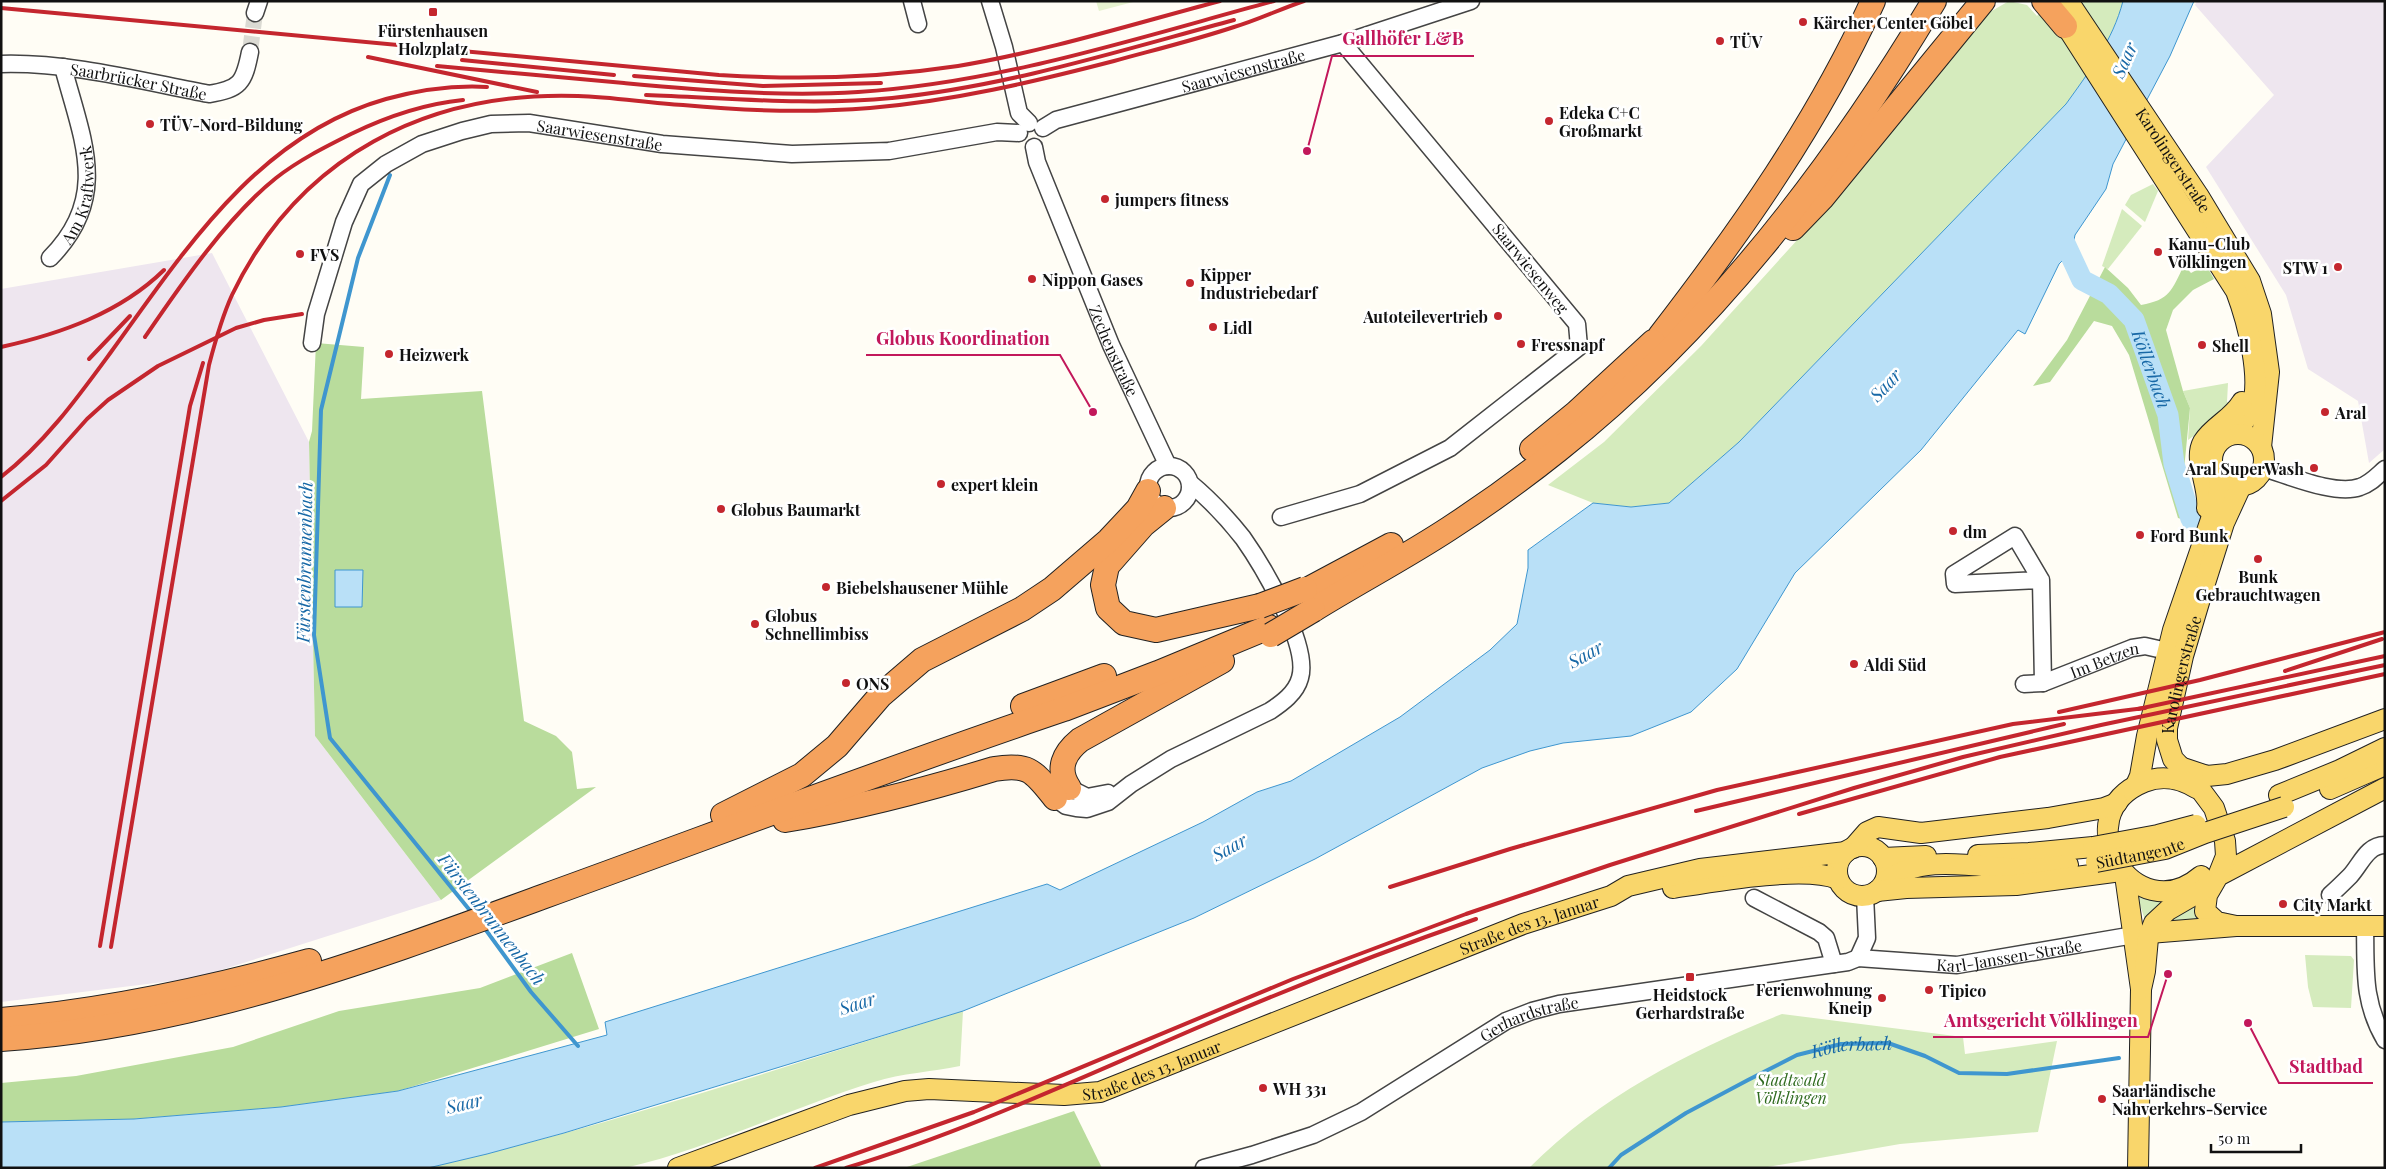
<svg xmlns="http://www.w3.org/2000/svg" width="2386" height="1169" font-family="'Playfair Display',serif">
	<style>
		.industrial { fill: #eee6ef }
		.green { fill: #d5ebbd }
		.forest { fill: #b9dc9c }
		.pitch { fill: #e6f2cf }
		.water { fill: #b9e0f7; stroke: #3f96cf }
		.lines { fill: none; stroke-linecap: round; stroke-linejoin: round }
		.stream { stroke: #3f96cf; stroke-width: 4 }
		.river { stroke: #b9e0f7; stroke-width: 21 }
		.minor-tunnel { stroke: #dbdad3; stroke-width: 16; stroke-dasharray: 16 8; stroke-linecap: butt }
		.minor-casing { stroke: #444; stroke-width: 19 }
		.major-casing { stroke: #222; stroke-width: 22 }
		.highway-casing { stroke: #222; stroke-width: 26 }
		.minor { stroke: #fff; stroke-width: 16 }
		.major { stroke: #f9d66b; stroke-width: 20 }
		.highway { stroke: #f5a25d; stroke-width: 24 }
		.rail { stroke: #c4262e; stroke-width: 4 }
		.major-bridge-casing { stroke: #222; stroke-width: 22; stroke-linecap: butt }
		.highway-bridge-casing { stroke: #222; stroke-width: 26; stroke-linecap: butt }
		.major-bridge { stroke: #f9d66b; stroke-width: 20 }
		.highway-bridge { stroke: #f5a25d; stroke-width: 24 }
		.poi-dot { fill: #c4262e; stroke: #fff; stroke-width: 2 }
		.labels { text-anchor: middle; dominant-baseline: central; stroke-width: 5; stroke-linejoin: round; paint-order: stroke }
		.poi-label { font-size: 16px; font-weight: bold; fill: #111; stroke: #fff; text-anchor: start }
		.street-label { font-size: 16px; fill: #111; stroke: #fff }
		.park-label { font-size: 16px; font-style: italic; fill: #2f6b1f; stroke: #fff }
		.water-label { font-size: 18px; font-style: italic; fill: #1768a6; stroke: #fff }
		.leader { fill: none; stroke: #c2185b; stroke-width: 2 }
		.callout-dot { fill: #c2185b; stroke: #fff; stroke-width: 2 }
		.callout-label { font-size: 18px; text-anchor: middle; font-weight: bold; fill: #c2185b; stroke: #fff; stroke-width: 5; stroke-linejoin: round; paint-order: stroke }
	</style>
	<rect width="100%" height="100%" fill="#fffdf5"/>
	<!-- industrial -->
	<g class="industrial">
		<polygon points="2197,1 2385,1 2385,449 2369,463 2358,401 2308,369 2286,295 2206,167 2274,95 2195,5"/>
		<polygon points="212,253 309,442 315,736 441,900 196,978 1,1002 1,289"/>
	</g>
	<!-- green -->
	<g class="green">
		<path d="M2009,1L2027,5L2037,16L2049,1H2123C2113,40 2089,72 2066,104L1739,442L1669,503L1631,507L1593,503L1548,485L1604,442L1701,346L1828,206L1990,12Z"/>
		<polygon points="2153,184 2158,191 2145,222 2125,205 2131,195"/>
		<polygon points="2122,209 2142,226 2108,269 2102,266"/>
		<polygon points="2228,383 2227,402 2232,403 2213,422 2188,440 2190,408 2183,391"/>
		<polygon points="2136,893 2169,897 2145,920"/>
		<polygon points="2196,901 2204,923 2170,922 2169,918"/>
		<polygon points="2305,955 2351,956 2354,960 2351,1008 2313,1007 2308,987"/>
		<path d="M963,1011L960,1066C932,1072 902,1073 874,1082C790,1108 711,1148 625,1168H428C609,1126 786,1066 963,1011Z"/>
		<path d="M1782,1014L1963,1037L1965,1054L2057,1041L2038,1132L1900,1144L1762,1168H1529C1602,1095 1688,1052 1782,1014Z"/>
	</g>
	<!-- forest -->
	<g class="forest">
		<path d="M2184,265L2191,273L2206,265L2214,279L2193,290L2173,310L2166,330L2183,391L2190,408L2184,470L2196,508L2191,522L2178,518L2129,355L2112,326L2094,321L2050,382L2033,386L2067,340L2105,267L2128,288L2141,305C2170,300 2172,290 2184,265Z"/>
		<polygon points="316,343 364,347 361,399 482,391 524,721 556,736 572,752 577,789 596,787 441,900 315,736 309,442 312,431"/>
		<polygon points="572,953 599,1029 398,1091 281,1107 134,1119 1,1122 1,1083 76,1076 233,1047 339,1011 480,988"/>
		<polygon points="1074,1111 1102,1168 904,1168"/>
	</g>
	<!-- pitch -->
	<polygon class="pitch" points="1096,1 1137,1 1099,11"/>
	<!-- water -->
	<g class="water">
		<path d="M2123,1H2194L2170,56L2113,164L2106,189L2075,235L2073,245L2078,257L2075,263L2063,260L2059,264L2025,334L2018,330L1921,450L1795,573L1737,669L1691,712L1631,736L1563,743L1530,751L1482,768L1315,859L1194,918L963,1011L564,1133L487,1154L428,1168H1V1122L134,1119L281,1107L398,1091L607,1035L605,1022L1047,884L1060,890L1203,822L1257,792L1291,781L1400,717L1490,650L1517,624L1528,568V550L1593,503L1631,507L1669,503L1739,442L2066,104C2089,72 2113,40 2123,1Z"/>
		<polygon points="335,570 363,570 362,607 335,607"/>
	</g>
	<g class="lines">
		<!-- stream -->
		<g class="stream">
			<polyline points="390,175 358,258 321,410 314,635 330,738 472,913"/>
			<polyline points="483,926 531,992 578,1046"/>
			<path id="s1" d="M1609,1168L1621,1155L1686,1113L1748,1080L1797,1055L1841,1044L1888,1043L1925,1056L1959,1073L2007,1074L2119,1058"/>
		</g>
		<!-- river -->
		<path class="river" id="s2" d="M2062,237L2082,280L2109,294L2134,320L2168,415L2174,464L2191,519"/>
		<!-- minor-tunnel -->
		<polyline class="minor-tunnel" points="250,52 255,13"/>
		<defs>
			<g id="minor">
				<polyline points="912,1 918,24"/>
				<polyline points="990,1 1004,47 1019,113 1029,123"/>
				<polyline points="255,13 259,1"/>
				<path id="s3" d="M1,64C70,62 141,81 209,94C240,89 244,83 250,52"/>
				<path id="s4" d="M1043,128L1056,120L1343,43L1471,1"/>
				<path id="s5" d="M1034,147L1037,162L1111,345L1168,466"/>
				<path id="s6" d="M50,258C111,197 82,139 63,67"/>
				<path id="s7" d="M312,343L316,314L344,222L361,184L386,164L422,144L462,131L491,124L529,123L662,144L792,154L889,151L997,132L1019,133"/>
				<circle cx="1169" cy="487" r="21"/>
				<path d="M2263,468C2288,475 2335,496 2360,487C2370,484 2377,476 2385,469"/>
				<polyline points="1281,517 1360,494 1450,448 1579,347 1577,324 1343,43"/>
				<polyline points="2041,580 1955,584 1954,574 2015,536 2041,580 2043,683"/>
				<path id="s8" d="M2024,684L2043,683L2132,648L2145,646L2167,651"/>
				<polyline points="1069,788 1087,797 1108,793"/>
				<path d="M1055,798L1066,806L1076,808L1087,809L1108,802L1131,784L1171,759L1270,711C1282,703 1296,693 1300,678C1310,645 1262,565 1243,538C1228,519 1208,498 1190,483"/>
				<path d="M2330,895C2337,889 2344,882 2350,876C2361,864 2367,845 2385,845"/>
				<polyline points="1754,898 1819,932 1826,938 1834,964"/>
				<path d="M2365,925C2366,968 2362,1001 2385,1040"/>
				<polyline points="1858,958 1867,938 1865,896"/>
				<path id="s9" d="M1204,1168L1252,1155L1313,1135L1361,1112L1506,1021L1532,1011L1559,1004L1848,962L1858,958L1957,965L2134,935"/>
			</g>
			<g id="major">
				<path id="s10" d="M2068,1L2198,195L2250,281L2261,314L2269,372L2261,447"/>
				<path d="M2058,13L2236,291C2247,320 2263,380 2251,409C2247,419 2240,427 2233,434"/>
				<circle cx="2238" cy="460" r="26"/>
				<path d="M2207,508C2210,487 2193,460 2203,442C2213,426 2232,419 2242,402"/>
				<polyline points="2183,768 2207,776 2227,774 2275,760 2385,719"/>
				<polyline points="2136,785 2140,776 2147,736 2173,630 2218,499 2220,479"/>
				<path d="M2196,788C2180,778 2161,775 2144,782C2063,815 2134,933 2201,876"/>
				<polyline points="2330,789 2385,765"/>
				<polyline points="2279,795 2340,770 2385,748"/>
				<circle cx="1862" cy="871" r="25"/>
				<polyline points="1853,848 1867,832 1878,827 1921,833 2048,818 2104,808 2117,803"/>
				<polyline points="1978,855 2029,853 2093,847"/>
				<polyline points="1883,858 1926,856"/>
				<polyline points="2125,875 2141,989 2138,1168"/>
				<path d="M1885,882C1920,853 1976,867 2018,869C2035,870 2052,867 2068,865"/>
				<path d="M1673,888C1711,882 1804,865 1838,879"/>
				<polyline points="1877,891 1906,888 2016,885 2121,871"/>
				<polyline points="2236,926 2217,922 2205,911 2207,895 2218,876 2385,788"/>
				<polyline points="2149,933 2236,926 2385,926"/>
				<path id="s11" d="M2141,989L2145,971L2148,938L2154,923L2168,910L2206,888L2218,876L2226,856L2225,841L2214,808L2194,781L2173,759L2167,740V728L2183,656L2200,599L2224,523L2241,486"/>
				<path id="s12" d="M678,1168L849,1105L905,1091L929,1089L1064,1095L1100,1092L1523,924L1611,896L1628,886L1700,869L1846,852"/>
			</g>
			<g id="highway">
				<polyline points="2044,1 2065,26"/>
				<polyline points="1793,228 1822,198 1983,1"/>
				<path d="M1660,336C1741,231 1818,122 1873,1"/>
				<polyline points="1532,449 1576,413 1653,342"/>
				<polyline points="1164,508 1143,525 1107,566 1103,585 1108,608 1124,623 1156,630 1260,606"/>
				<polyline points="1305,591 1391,545"/>
				<path d="M1313,610C1358,582 1406,557 1450,528C1487,504 1523,478 1558,450C1711,329 1834,168 1934,1"/>
				<polyline points="1023,706 1104,676"/>
				<path d="M1069,788C1056,769 1064,753 1080,740L1222,661"/>
				<polyline points="723,815 802,775 837,746 880,696 922,660 1022,609 1052,589 1109,540 1138,509 1148,491"/>
				<path d="M785,820C857,808 925,790 994,769C1030,763 1034,772 1055,798"/>
				<path d="M1,1020C106,1011 208,989 309,961"/>
				<path d="M1,1039C189,1027 367,961 542,897C716,834 889,768 1064,709L1158,673L1269,627"/>
			</g>
		</defs>
		<!-- minor casing -->
		<use href="#minor" class="minor-casing"/>
		<!-- major casing -->
		<use href="#major" class="major-casing"/>
		<!-- highway casing -->
		<use href="#highway" class="highway-casing"/>
		<!-- minor -->
		<use href="#minor" class="minor"/>
		<!-- major -->
		<use href="#major" class="major"/>
		<!-- highway -->
		<use href="#highway" class="highway"/>
		<!-- rail -->
		<g class="rail">
			<path d="M1,8L719,75C799,80 879,78 958,66C1047,51 1133,24 1220,1"/>
			<polyline points="368,57 537,92"/>
			<polyline points="462,60 614,75"/>
			<path d="M437,66C499,72 562,77 624,83C702,90 779,97 858,92C1000,83 1137,38 1274,1"/>
			<polyline points="634,76 763,86 881,83"/>
			<path d="M646,95C729,98 810,106 892,98C1009,86 1122,50 1234,20"/>
			<path d="M145,337C180,286 227,217 276,178C299,160 325,147 351,134C388,116 423,104 463,100"/>
			<path d="M1,347C60,334 120,313 164,270"/>
			<polyline points="89,359 130,316"/>
			<path d="M1,477C45,443 78,397 111,352C185,250 258,135 386,99C419,90 453,85 487,87"/>
			<polyline points="1,501 46,465 87,419 108,400 158,366 236,328 264,320 302,314"/>
			<polyline points="2285,671 2382,639"/>
			<polyline points="2138,709 2385,656"/>
			<polyline points="2059,712 2200,680 2385,632"/>
			<polyline points="1696,811 2064,724"/>
			<polyline points="1799,814 2000,757 2385,674"/>
			<polyline points="1390,887 1510,849 1717,790 2013,724 2145,708"/>
			<polyline points="100,946 190,406 203,363"/>
			<path d="M111,947L209,365C215,342 222,317 232,295C299,156 427,91 578,96C613,97 648,103 683,105C745,111 808,113 870,108C953,101 1033,82 1114,61C1154,50 1195,40 1234,27C1258,20 1280,9 1304,1"/>
			<polyline points="815,1168 974,1112 1293,979 1466,914 1610,865 1854,788 1963,757 2101,725 2385,665"/>
			<path d="M846,1168C955,1135 1058,1088 1162,1043C1265,998 1370,956 1476,919"/>
		</g>
		<defs>
			<g id="major-bridge">
				<polyline points="2093,847 2158,835 2196,825"/>
				<path id="s13" d="M2096,862L2165,849L2205,833L2284,807"/>
			</g>
			<g id="highway-bridge">
				<polyline points="1260,606 1305,589"/>
				<polyline points="1271,635 1313,610"/>
			</g>
		</defs>
		<!-- major-bridge casing -->
		<use href="#major-bridge" class="major-bridge-casing"/>
		<!-- highway-bridge casing -->
		<use href="#highway-bridge" class="highway-bridge-casing"/>
		<!-- major-bridge -->
		<use href="#major-bridge" class="major-bridge"/>
		<!-- highway-bridge -->
		<use href="#highway-bridge" class="highway-bridge"/>
	</g>
	<!-- markers -->
	<g class="poi-dot">
		<rect x="428" y="7" width="10" height="10" rx="2.5"/>
		<circle cx="1803" cy="22" r="5"/>
		<circle cx="1720" cy="41" r="5"/>
		<circle cx="1549" cy="121" r="5"/>
		<circle cx="150" cy="124" r="5"/>
		<circle cx="1105" cy="199" r="5"/>
		<circle cx="2158" cy="252" r="5"/>
		<circle cx="300" cy="254" r="5"/>
		<circle cx="2338" cy="267" r="5"/>
		<circle cx="1032" cy="279" r="5"/>
		<circle cx="1190" cy="283" r="5"/>
		<circle cx="1498" cy="316" r="5"/>
		<circle cx="1213" cy="327" r="5"/>
		<circle cx="1521" cy="344" r="5"/>
		<circle cx="2202" cy="345" r="5"/>
		<circle cx="389" cy="354" r="5"/>
		<circle cx="2325" cy="412" r="5"/>
		<circle cx="2314" cy="468" r="5"/>
		<circle cx="941" cy="484" r="5"/>
		<circle cx="721" cy="509" r="5"/>
		<circle cx="1953" cy="531" r="5"/>
		<circle cx="2140" cy="535" r="5"/>
		<circle cx="2258" cy="559" r="5"/>
		<circle cx="826" cy="587" r="5"/>
		<circle cx="755" cy="624" r="5"/>
		<circle cx="1854" cy="664" r="5"/>
		<circle cx="846" cy="683" r="5"/>
		<circle cx="2283" cy="904" r="5"/>
		<rect x="1685" y="972" width="10" height="10" rx="2.5"/>
		<circle cx="1929" cy="990" r="5"/>
		<circle cx="1882" cy="998" r="5"/>
		<circle cx="1263" cy="1088" r="5"/>
		<circle cx="2102" cy="1099" r="5"/>
	</g>
	<g class="labels">
		<!-- poi labels -->
		<g class="poi-label">
			<text x="1813" y="22">Kärcher Center Göbel</text>
			<text x="433" y="30" text-anchor="middle">Fürstenhausen<tspan x="433" dy="18">Holzplatz</tspan></text>
			<text x="1730" y="41">TÜV</text>
			<text x="1559" y="112">Edeka C+C<tspan x="1559" dy="18">Großmarkt</tspan></text>
			<text x="160" y="124">TÜV-Nord-Bildung</text>
			<text x="1115" y="199">jumpers fitness</text>
			<text x="2168" y="243">Kanu-Club<tspan x="2168" dy="18">Völklingen</tspan></text>
			<text x="310" y="254">FVS</text>
			<text x="2328" y="267" text-anchor="end">STW 1</text>
			<text x="1200" y="274">Kipper<tspan x="1200" dy="18">Industriebedarf</tspan></text>
			<text x="1042" y="279">Nippon Gases</text>
			<text x="1488" y="316" text-anchor="end">Autoteilevertrieb</text>
			<text x="1223" y="327">Lidl</text>
			<text x="1531" y="344">Fressnapf</text>
			<text x="2212" y="345">Shell</text>
			<text x="399" y="354">Heizwerk</text>
			<text x="2335" y="412">Aral</text>
			<text x="2304" y="468" text-anchor="end">Aral SuperWash</text>
			<text x="951" y="484">expert klein</text>
			<text x="731" y="509">Globus Baumarkt</text>
			<text x="1963" y="531">dm</text>
			<text x="2150" y="535">Ford Bunk</text>
			<text x="2258" y="576" text-anchor="middle">Bunk<tspan x="2258" dy="18">Gebrauchtwagen</tspan></text>
			<text x="836" y="587">Biebelshausener Mühle</text>
			<text x="765" y="615">Globus<tspan x="765" dy="18">Schnellimbiss</tspan></text>
			<text x="1864" y="664">Aldi Süd</text>
			<text x="856" y="683">ONS</text>
			<text x="2293" y="904">City Markt</text>
			<text x="1872" y="989" text-anchor="end">Ferienwohnung<tspan x="1872" dy="18">Kneip</tspan></text>
			<text x="1939" y="990">Tipico</text>
			<text x="1690" y="994" text-anchor="middle">Heidstock<tspan x="1690" dy="18">Gerhardstraße</tspan></text>
			<text x="1273" y="1088">WH 331</text>
			<text x="2112" y="1090">Saarländische<tspan x="2112" dy="18">Nahverkehrs-Service</tspan></text>
		</g>
		<!-- street labels -->
		<g class="street-label">
			<text stroke="none"><textPath href="#s4" startOffset="209">Saarwiesenstraße</textPath></text>
			<text stroke="none"><textPath href="#s3" startOffset="139">Saarbrücker Straße</textPath></text>
			<text stroke="none"><textPath href="#s7" startOffset="422">Saarwiesenstraße</textPath></text>
			<text stroke="none"><textPath href="#s10" startOffset="191">Karolingerstraße</textPath></text>
			<text stroke="none"><textPath href="#s6" startOffset="72">Am Kraftwerk</textPath></text>
			<text transform="translate(1531 268) rotate(51)">Saarwiesenweg</text>
			<text stroke="none"><textPath href="#s5" startOffset="219">Zechenstraße</textPath></text>
			<text stroke="none"><textPath href="#s8" startOffset="85">Im Betzen</textPath></text>
			<text stroke="none"><textPath href="#s11" startOffset="370">Karolingerstraße</textPath></text>
			<text stroke="none"><textPath href="#s13" startOffset="45">Südtangente</textPath></text>
			<text stroke="none"><textPath href="#s12" startOffset="896">Straße des 13. Januar</textPath></text>
			<text stroke="none"><textPath href="#s9" startOffset="849">Karl-Janssen-Straße</textPath></text>
			<text stroke="none"><textPath href="#s9" startOffset="361">Gerhardstraße</textPath></text>
			<text stroke="none"><textPath href="#s12" startOffset="491">Straße des 13. Januar</textPath></text>
		</g>
		<!-- park labels -->
		<g class="park-label">
			<text x="1791" y="1079">Stadtwald<tspan x="1791" dy="18">Völklingen</tspan></text>
		</g>
		<!-- water labels -->
		<g class="water-label">
			<text transform="translate(2124 60) rotate(-66)">Saar</text>
			<text stroke="none"><textPath href="#s2" startOffset="166">Köllerbach</textPath></text>
			<text transform="translate(1885 385) rotate(-47)">Saar</text>
			<text transform="translate(304 562) rotate(-89)">Fürstenbrunnenbach</text>
			<text transform="translate(1585 654) rotate(-29)">Saar</text>
			<text transform="translate(1229 847) rotate(-29)">Saar</text>
			<text transform="translate(492 919) rotate(52)">Fürstenbrunnenbach</text>
			<text transform="translate(857 1003) rotate(-18)">Saar</text>
			<text stroke="none"><textPath href="#s1" startOffset="276">Köllerbach</textPath></text>
			<text transform="translate(464 1103) rotate(-13)">Saar</text>
		</g>
	</g>
	<!-- callouts -->
	<path class="leader" d="M1307 151L1332 56H1474M1093 412L1060 355H866M2168 974L2148 1037H1933M2248 1023L2279 1083H2373"/>
	<g class="callout-dot">
		<circle cx="1307" cy="151" r="5"/>
		<circle cx="1093" cy="412" r="5"/>
		<circle cx="2168" cy="974" r="5"/>
		<circle cx="2248" cy="1023" r="5"/>
	</g>
	<g class="callout-label">
		<text x="1403" y="45">Gallhöfer L&amp;B</text>
		<text x="963" y="345">Globus Koordination</text>
		<text x="2041" y="1027">Amtsgericht Völklingen</text>
		<text x="2326" y="1073">Stadtbad</text>
	</g>
	<!-- border -->
	<rect width="2386" height="1169" fill="none" stroke="#111111" stroke-width="5"/>
	<!-- scale -->
	<path d="M2211 1144v8h90v-8" fill="none" stroke="#111111" stroke-width="2.5"/>
	<text x="2218" y="1144" font-size="15" fill="#111111" stroke="#ffffff" stroke-width="4" paint-order="stroke">50 m</text>
</svg>
